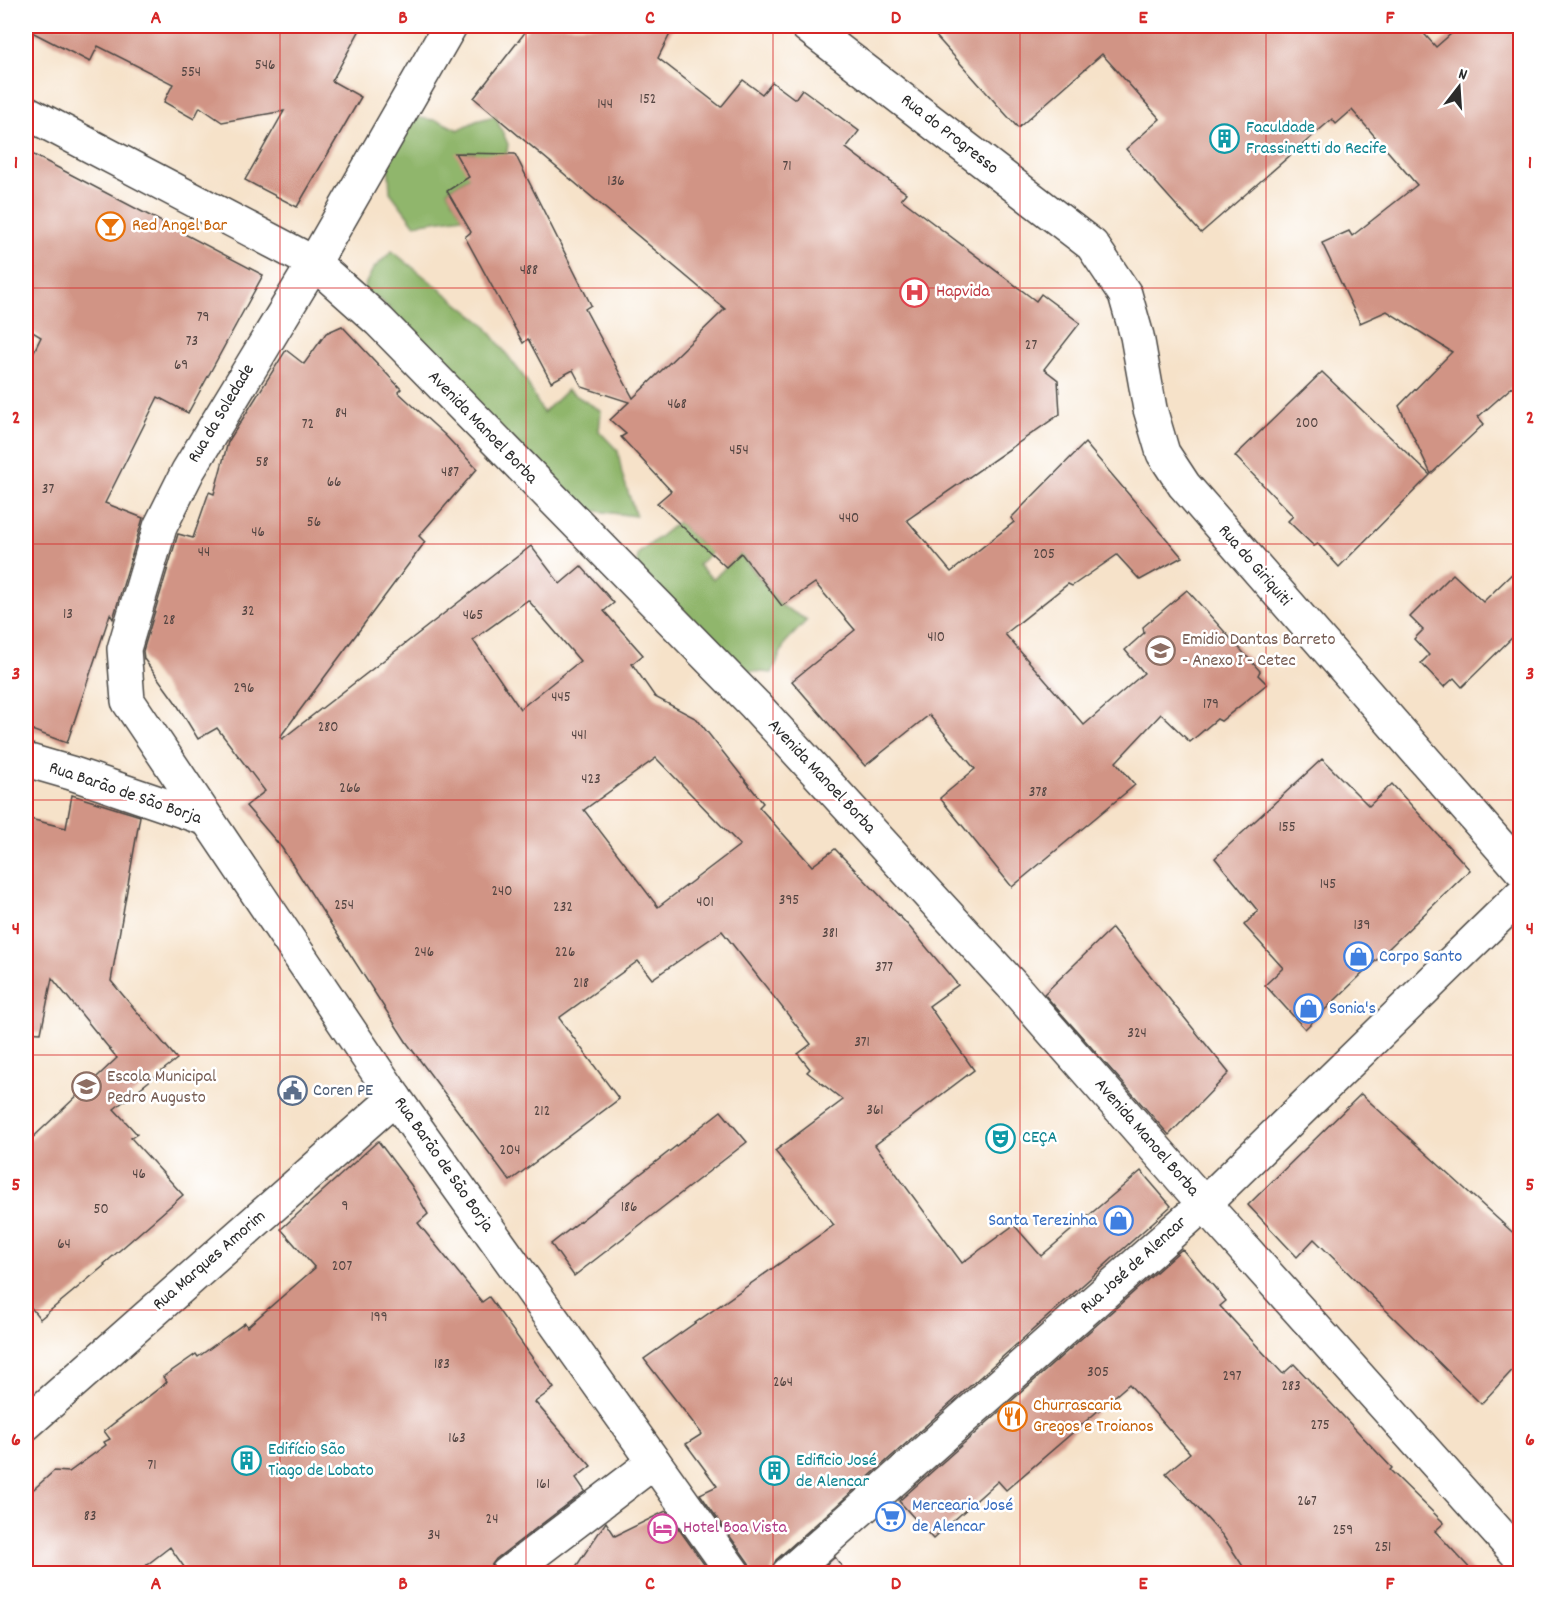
<svg xmlns="http://www.w3.org/2000/svg" width="1546" height="1599" font-family="Dekko,sans-serif">
	<style>
		.forest { fill: #90b66c; stroke: #5e704c; stroke-width: 1.5 }
		.building { fill: #d19485; fill-rule: evenodd }
		.lines { fill: none; stroke-linecap: round; stroke-linejoin: round }
		.minor-casing { stroke: #494643; stroke-width: 36 }
		.major-casing { stroke: #494643; stroke-width: 36 }
		.minor { stroke: #fff; stroke-width: 33 }
		.major { stroke: #fff; stroke-width: 33 }
		.grid { fill: none; stroke: #d62828; stroke-width: 1.5; stroke-opacity: 0.55 }
		.labels { text-anchor: middle; dominant-baseline: central; stroke-width: 5; stroke-linejoin: round; paint-order: stroke }
		.number-label { font-size: 15px; fill: #544542 }
		.culture-label { font-size: 18px; fill: #0d838f; stroke: #fff; text-anchor: start }
		.street-label { font-size: 18px; fill: #2b2b2b; stroke: #fff }
		.food-label { font-size: 18px; fill: #c56008; stroke: #fff; text-anchor: start }
		.health-label { font-size: 18px; fill: #be3a42; stroke: #fff; text-anchor: start }
		.education-label { font-size: 18px; fill: #785e54; stroke: #fff; text-anchor: start }
		.shop-label { font-size: 18px; fill: #366cbe; stroke: #fff; text-anchor: start }
		.service-label { font-size: 18px; fill: #4e5e75; stroke: #fff; text-anchor: start }
		.hotel-label { font-size: 18px; fill: #b23c85; stroke: #fff; text-anchor: start }
		.neatline { fill: none; stroke: #d62828; stroke-width: 2 }
		.grid-label { font-size: 20px; text-anchor: middle; font-weight: bold; fill: #d62828 }
	</style>
	<rect width="100%" height="100%" fill="#fff"/>
	<filter id="ink" filterUnits="userSpaceOnUse"><feTurbulence type="fractalNoise" baseFrequency=".0167" numOctaves="2"/><feDisplacementMap in="SourceGraphic" scale="12" xChannelSelector="R" yChannelSelector="G"/><feConvolveMatrix kernelMatrix="1 2 1 2 8 2 1 2 1" color-interpolation-filters="sRGB"/></filter>
	<filter id="wash" filterUnits="userSpaceOnUse"><feTurbulence type="fractalNoise" baseFrequency=".008" numOctaves="4" result="noise"/><feDisplacementMap in="SourceGraphic" scale="24" xChannelSelector="R" yChannelSelector="G"/><feGaussianBlur stdDeviation="1.35" result="paint"/><feColorMatrix in="noise" values="0 0 0 0 0 0 0 0 0 0 0 0 0 0 0 0 0 1.4 0 .05"/><feComposite in="paint" operator="in"/></filter>
	<g filter="url(#wash)">
		<rect width="100%" height="100%" fill="#f6e2c9"/>
		<!-- forest -->
		<g class="forest">
			<polygon points="495,116 508,144 506,160 484,169 474,153 465,153 469,177 447,191 463,217 414,224 390,192 388,157 414,117 440,121 458,130 476,121"/>
			<polygon points="392,251 484,324 526,380 543,413 567,390 601,411 599,431 618,451 622,474 636,516 596,511 580,517 382,301 362,291 373,269"/>
			<polygon points="678,522 702,545 719,524 729,537 698,565 713,579 740,554 782,606 807,620 785,643 772,673 750,671 733,692 636,576 638,554"/>
		</g>
		<g id="blocks">
			<!-- building -->
			<g class="building">
				<polygon points="26,26 362,26 332,81 361,97 297,207 245,180 284,111 222,122 200,107 194,119 164,102 173,84 98,46 90,62 26,29"/>
				<polygon points="530,26 674,26 658,58 721,107 743,80 762,94 772,82 795,99 802,89 859,131 846,148 906,193 901,199 1036,301 1041,294 1080,323 1044,369 1058,380 1060,414 907,520 951,572 1014,522 1011,518 1085,443 1182,557 1140,580 1117,555 1072,586 1068,584 1005,634 1084,725 1144,673 1125,650 1144,633 1143,627 1187,590 1260,671 1258,675 1267,684 1221,721 1217,719 1190,742 1161,714 1116,762 1135,785 1012,887 940,798 975,769 929,715 865,766 792,681 855,630 815,583 782,606 741,553 726,567 657,503 671,491 621,437 626,434 610,420 629,402 582,387 573,370 551,382 528,339 523,343 465,237 471,232 447,191 469,177 455,153 515,154 591,305 585,309 633,398 725,309 474,98"/>
				<polygon points="927,26 1417,26 1436,47 1460,26 1521,26 1521,379 1478,417 1484,424 1431,474 1399,406 1452,352 1387,311 1360,323 1322,243 1349,231 1352,236 1417,185 1352,110 1336,124 1332,119 1201,233 1126,149 1160,119 1102,54 1018,128"/>
				<polygon points="26,151 263,275 188,413 158,397 105,503 143,518 113,619 110,614 67,743 26,728 26,368 41,337 26,328"/>
				<path d="M342,326L401,389L398,392L445,435L477,469L419,536L425,542L280,737L282,739L531,546L560,584L581,566L614,603L604,611L643,655L632,664L655,697L697,719L763,803L759,807L812,866L835,849L907,924L958,985L929,1006L974,1070L875,1145L962,1263L1014,1225L1041,1256L1141,1171L1171,1206L776,1560L770,1574H753L749,1563L700,1494L717,1486L686,1444L702,1434L644,1359L834,1225L775,1151L843,1100L807,1072L810,1069L798,1054L811,1044L722,931L652,979L638,961L559,1018L619,1099L510,1181L407,1043L282,848L246,806L265,791L217,728L198,739L176,703L144,659L143,651L178,534L193,538L209,492L214,494L228,442L286,350L304,364L326,333ZM528,600L580,661L520,709L473,640ZM656,758L740,845L658,907L584,810Z"/>
				<polygon points="1322,372 1430,475 1339,567 1318,544 1314,546 1288,521 1293,516 1235,456"/>
				<polygon points="1521,565 1521,629 1462,687 1454,678 1444,687 1421,663 1429,655 1414,639 1423,630 1410,617 1453,574 1483,602"/>
				<polygon points="1322,759 1369,806 1392,784 1470,870 1305,1029 1265,985 1283,968 1244,925 1258,911 1215,858"/>
				<polygon points="72,795 140,816 111,981 177,1059 114,1109 137,1134 131,1138 183,1195 104,1264 105,1265 40,1319 26,1301 26,1144 117,1058 52,978 41,1033 26,1032 26,818 66,828"/>
				<polygon points="1112,928 1229,1073 1169,1135 1044,994"/>
				<polygon points="1361,1094 1521,1240 1521,1361 1481,1404 1314,1239 1297,1257 1248,1205"/>
				<polygon points="721,1111 747,1142 574,1276 551,1244"/>
				<polygon points="378,1141 411,1185 428,1214 418,1223 482,1302 489,1297 554,1388 535,1402 591,1466 576,1478 585,1491 496,1559 485,1574 189,1574 170,1547 135,1574 26,1574 26,1496 54,1471 69,1472 106,1445 104,1442 110,1439 104,1431 167,1382 163,1377 196,1354 198,1357 245,1323 247,1327 315,1268 281,1229"/>
				<polygon points="1182,1249 1226,1301 1220,1306 1283,1374 1294,1364 1392,1468 1390,1470 1444,1523 1435,1531 1475,1574 1248,1574 1223,1536 1166,1473 1190,1453 1129,1384 1006,1490 998,1481 933,1539 899,1501"/>
				<polygon points="666,1511 711,1574 571,1574 606,1522 615,1536"/>
				<polygon points="835,1557 847,1574 817,1574"/>
			</g>
		</g>
	</g>
	<g filter="url(#ink)">
		<use href="#blocks" fill-opacity="0" stroke="#494643" stroke-width="1.5"/>
		<g class="lines">
			<defs>
				<g id="minor">
					<polyline points="450,26 314,263 188,471 160,527 124,649 128,701 395,1098 734,1574"/>
					<polyline points="807,26 1092,245 1125,294 1137,336 1150,409 1163,453 1184,485 1520,869"/>
					<polyline points="26,760 71,773 206,819"/>
					<polyline points="26,1424 395,1098"/>
					<polyline points="507,1574 654,1462"/>
					<polyline points="788,1574 1204,1204 1520,896"/>
				</g>
				<polyline id="major" points="26,112 314,263 379,321 755,705 1011,984 1204,1204 1520,1557"/>
			</defs>
			<!-- minor casing -->
			<use href="#minor" class="minor-casing"/>
			<!-- major casing -->
			<use href="#major" class="major-casing"/>
			<!-- minor -->
			<use href="#minor" class="minor"/>
			<!-- major -->
			<use href="#major" class="major"/>
		</g>
	</g>
	<!-- grid -->
	<path class="grid" d="M280,26V1574M526,26V1574M773,26V1574M1020,26V1574M1266,26V1574M26,288H1520M26,544H1520M26,800H1520M26,1055H1520M26,1310H1520"/>
	<!-- icons -->
	<defs>
		<symbol id="building-ring" viewBox="-11 -11 22 22"><circle r="9.5" fill="#fff" stroke="#0f9aa8" stroke-width="1.5"/><path d="M-4-6H4V6H1V3H-1V6H-4ZM-2.5-4.3h1.7v1.8h-1.7ZM.8-4.3h1.7v1.8H.8ZM-2.5-1h1.7V.8h-1.7ZM.8-1h1.7V.8H.8Z" fill="#0f9aa8"/></symbol>
		<symbol id="bar-ring" viewBox="-11 -11 22 22"><circle r="9.5" fill="#fff" stroke="#e8710a" stroke-width="1.5"/><path d="M-6-5H6L.8 .8V4.5H3.5V6h-7V4.5H-.8V.8Z" fill="#e8710a"/></symbol>
		<symbol id="hospital-ring" viewBox="-11 -11 22 22"><circle r="9.5" fill="#fff" stroke="#e0444e" stroke-width="1.5"/><path d="M-5-5h3v3.5h4V-5h3V5h-3V1.5h-4V5h-3Z" fill="#e0444e"/></symbol>
		<symbol id="school-ring" viewBox="-11 -11 22 22"><circle r="9.5" fill="#fff" stroke="#8d6e63" stroke-width="1.5"/><path d="M0-5L7-2L0 1L-7-2ZM-4 1L0 2.5L4 1V4Q0 6-4 4Z" fill="#8d6e63"/></symbol>
		<symbol id="shop-ring" viewBox="-11 -11 22 22"><circle r="9.5" fill="#fff" stroke="#3f7fe0" stroke-width="1.5"/><path d="M-5-2.5h2.3a2.7 3.5 0 0 1 5.4 0H5L5.5 6h-11ZM-1.5-2.5h3a1.5 2.3 0 0 0-3 0Z" fill="#3f7fe0"/></symbol>
		<symbol id="civic-ring" viewBox="-11 -11 22 22"><circle r="9.5" fill="#fff" stroke="#5c6f8a" stroke-width="1.5"/><path d="M-.6-6.5H3V-4.5H.6V-3L4-1V1h2V6H-6V1h2V-1L-.6-3ZM-1.2 2.5V6h2.4V2.5Z" fill="#5c6f8a"/></symbol>
		<symbol id="theatre-ring" viewBox="-11 -11 22 22"><circle r="9.5" fill="#fff" stroke="#0f9aa8" stroke-width="1.5"/><path d="M-5-5.5Q0-4 5-5.5V0Q5 5 0 6Q-5 5-5 0ZM-3.3-2.5H-1v1.5H-3.3ZM1-2.5H3.3v1.5H1ZM-2.8 1Q0 5.5 2.8 1Z" fill="#0f9aa8"/></symbol>
		<symbol id="restaurant-ring" viewBox="-11 -11 22 22"><circle r="9.5" fill="#fff" stroke="#e8710a" stroke-width="1.5"/><path d="M-5-6h1v4h1v-4h1v4h1v-4h1v5L-1.5 .5V6h-2V.5L-5-1ZM5-6V6H3V1.5H1.5Q1.5-4 5-6Z" fill="#e8710a"/></symbol>
		<symbol id="supermarket-ring" viewBox="-11 -11 22 22"><circle r="9.5" fill="#fff" stroke="#3f7fe0" stroke-width="1.5"/><path d="M-6-5.5h2.5l.6 2H6L4.5 2H-2.5L-4.4-4H-6ZM-1.5 3.2a1.3 1.3 0 1 0 .1 0ZM3 3.2a1.3 1.3 0 1 0 .1 0Z" fill="#3f7fe0"/></symbol>
		<symbol id="hotel-ring" viewBox="-11 -11 22 22"><circle r="9.5" fill="#fff" stroke="#d1479c" stroke-width="1.5"/><path d="M-6-4.5h1.5V1H6V5H4.5V3h-9V5H-6ZM-4 0a1.8 1.8 0 1 1 3.6 0ZM.5 0V-2.5h3Q6-2.5 6 0Z" fill="#d1479c"/></symbol>
	</defs>
	<g fill-rule="evenodd">
		<use href="#building-ring" x="1208" y="122" width="33" height="33"/>
		<use href="#bar-ring" x="94" y="210" width="33" height="33"/>
		<use href="#hospital-ring" x="898" y="276" width="33" height="33"/>
		<use href="#school-ring" x="1144" y="634" width="33" height="33"/>
		<use href="#shop-ring" x="1342" y="940" width="33" height="33"/>
		<use href="#shop-ring" x="1292" y="992" width="33" height="33"/>
		<use href="#school-ring" x="70" y="1070" width="33" height="33"/>
		<use href="#civic-ring" x="276" y="1074" width="33" height="33"/>
		<use href="#theatre-ring" x="984" y="1122" width="33" height="33"/>
		<use href="#shop-ring" x="1102" y="1204" width="33" height="33"/>
		<use href="#restaurant-ring" x="996" y="1400" width="33" height="33"/>
		<use href="#building-ring" x="230" y="1444" width="33" height="33"/>
		<use href="#building-ring" x="758" y="1454" width="33" height="33"/>
		<use href="#supermarket-ring" x="874" y="1500" width="33" height="33"/>
		<use href="#hotel-ring" x="646" y="1512" width="33" height="33"/>
	</g>
	<g class="labels">
		<!-- number labels -->
		<g class="number-label">
			<text x="265" y="66">546</text>
			<text x="191" y="73">554</text>
			<text x="648" y="100">152</text>
			<text x="605" y="105">144</text>
			<text x="787" y="167">71</text>
			<text x="616" y="182">136</text>
			<text x="529" y="271">488</text>
			<text x="203" y="318">79</text>
			<text x="192" y="342">73</text>
			<text x="1031" y="346">27</text>
			<text x="181" y="366">69</text>
			<text x="677" y="405">468</text>
			<text x="341" y="414">84</text>
			<text x="1307" y="424">200</text>
			<text x="308" y="425">72</text>
			<text x="739" y="451">454</text>
			<text x="262" y="463">58</text>
			<text x="450" y="473">487</text>
			<text x="334" y="483">66</text>
			<text x="48" y="490">37</text>
			<text x="849" y="519">440</text>
			<text x="314" y="523">56</text>
			<text x="258" y="533">46</text>
			<text x="204" y="553">44</text>
			<text x="1044" y="555">205</text>
			<text x="248" y="612">32</text>
			<text x="68" y="615">13</text>
			<text x="473" y="616">465</text>
			<text x="169" y="621">28</text>
			<text x="936" y="638">410</text>
			<text x="244" y="689">296</text>
			<text x="561" y="698">445</text>
			<text x="1211" y="705">179</text>
			<text x="328" y="728">280</text>
			<text x="579" y="736">441</text>
			<text x="591" y="780">423</text>
			<text x="350" y="789">266</text>
			<text x="1038" y="793">378</text>
			<text x="1287" y="828">155</text>
			<text x="1328" y="885">145</text>
			<text x="502" y="892">240</text>
			<text x="789" y="901">395</text>
			<text x="705" y="903">401</text>
			<text x="344" y="906">254</text>
			<text x="563" y="908">232</text>
			<text x="1362" y="926">139</text>
			<text x="830" y="934">381</text>
			<text x="424" y="953">246</text>
			<text x="565" y="953">226</text>
			<text x="884" y="968">377</text>
			<text x="581" y="984">218</text>
			<text x="1137" y="1034">324</text>
			<text x="862" y="1043">371</text>
			<text x="875" y="1111">361</text>
			<text x="542" y="1112">212</text>
			<text x="510" y="1151">204</text>
			<text x="139" y="1175">46</text>
			<text x="345" y="1207">9</text>
			<text x="629" y="1208">186</text>
			<text x="101" y="1210">50</text>
			<text x="64" y="1245">64</text>
			<text x="342" y="1267">207</text>
			<text x="379" y="1318">199</text>
			<text x="442" y="1365">183</text>
			<text x="1098" y="1373">305</text>
			<text x="1232" y="1377">297</text>
			<text x="783" y="1383">264</text>
			<text x="1291" y="1387">283</text>
			<text x="1320" y="1426">275</text>
			<text x="457" y="1439">163</text>
			<text x="152" y="1466">71</text>
			<text x="543" y="1485">161</text>
			<text x="1307" y="1502">267</text>
			<text x="90" y="1517">83</text>
			<text x="492" y="1520">24</text>
			<text x="1343" y="1531">259</text>
			<text x="434" y="1536">34</text>
			<text x="1383" y="1548">251</text>
		</g>
		<!-- culture labels -->
		<g class="culture-label">
			<text x="1246" y="128">Faculdade<tspan x="1246" dy="21">Frassinetti do Recife</tspan></text>
			<text x="1022" y="1138">CEÇA</text>
			<text x="268" y="1450">Edifício São<tspan x="268" dy="21">Tiago de Lobato</tspan></text>
			<text x="796" y="1461">Edificio José<tspan x="796" dy="21">de Alencar</tspan></text>
		</g>
		<!-- street labels -->
		<g class="street-label">
			<text transform="translate(949 135) rotate(38)">Rua do Progresso</text>
			<text transform="translate(222 414) rotate(-59)">Rua da Soledade</text>
			<text transform="translate(482 428) rotate(46)">Avenida Manoel Borba</text>
			<text transform="translate(1254 566) rotate(49)">Rua do Giriquiti</text>
			<text transform="translate(821 777) rotate(47)">Avenida Manoel Borba</text>
			<text transform="translate(125 794) rotate(19)">Rua Barão de São Borja</text>
			<text transform="translate(1146 1138) rotate(49)">Avenida Manoel Borba</text>
			<text transform="translate(443 1165) rotate(55)">Rua Barão de São Borja</text>
			<text transform="translate(210 1261) rotate(-41)">Rua Marques Amorim</text>
			<text transform="translate(1134 1266) rotate(-42)">Rua José de Alencar</text>
		</g>
		<!-- food labels -->
		<g class="food-label">
			<text x="132" y="226">Red Angel Bar</text>
			<text x="1033" y="1406">Churrascaria<tspan x="1033" dy="21">Gregos e Troianos</tspan></text>
		</g>
		<!-- health labels -->
		<g class="health-label">
			<text x="936" y="292">Hapvida</text>
		</g>
		<!-- education labels -->
		<g class="education-label">
			<text x="1182" y="640">Emidio Dantas Barreto<tspan x="1182" dy="21">- Anexo I - Cetec</tspan></text>
			<text x="107" y="1077">Escola Municipal<tspan x="107" dy="21">Pedro Augusto</tspan></text>
		</g>
		<!-- shop labels -->
		<g class="shop-label">
			<text x="1379" y="957">Corpo Santo</text>
			<text x="1329" y="1009">Sonia's</text>
			<text x="1097" y="1221" text-anchor="end">Santa Terezinha</text>
			<text x="912" y="1506">Mercearia José<tspan x="912" dy="21">de Alencar</tspan></text>
		</g>
		<!-- service labels -->
		<g class="service-label">
			<text x="313" y="1091">Coren PE</text>
		</g>
		<!-- hotel labels -->
		<g class="hotel-label">
			<text x="683" y="1528">Hotel Boa Vista</text>
		</g>
	</g>
	<!-- margin -->
	<rect width="1546" height="1599" fill="none" stroke="#fff" stroke-width="66"/>
	<!-- north arrow -->
	<g transform="translate(1459 87) rotate(17)" stroke="#ffffff" stroke-width="4.5" paint-order="stroke">
	<path d="M0-4.5L10 22L0 15L-10 22Z" fill="#2b2b2b"/>
	<text y="-9" font-size="16" font-weight="bold" text-anchor="middle" fill="#2b2b2b">N</text>
	</g>
	<rect x="33" y="33" width="1480" height="1533" class="neatline"/>
	<g class="grid-label">
		<text x="156" y="23">A</text>
		<text x="403" y="23">B</text>
		<text x="650" y="23">C</text>
		<text x="896" y="23">D</text>
		<text x="1143" y="23">E</text>
		<text x="1390" y="23">F</text>
		<text x="16" y="168">1</text>
		<text x="1530" y="168">1</text>
		<text x="16" y="423">2</text>
		<text x="1530" y="423">2</text>
		<text x="16" y="679">3</text>
		<text x="1530" y="679">3</text>
		<text x="16" y="934">4</text>
		<text x="1530" y="934">4</text>
		<text x="16" y="1190">5</text>
		<text x="1530" y="1190">5</text>
		<text x="16" y="1445">6</text>
		<text x="1530" y="1445">6</text>
		<text x="156" y="1589">A</text>
		<text x="403" y="1589">B</text>
		<text x="650" y="1589">C</text>
		<text x="896" y="1589">D</text>
		<text x="1143" y="1589">E</text>
		<text x="1390" y="1589">F</text>
	</g>
</svg>
